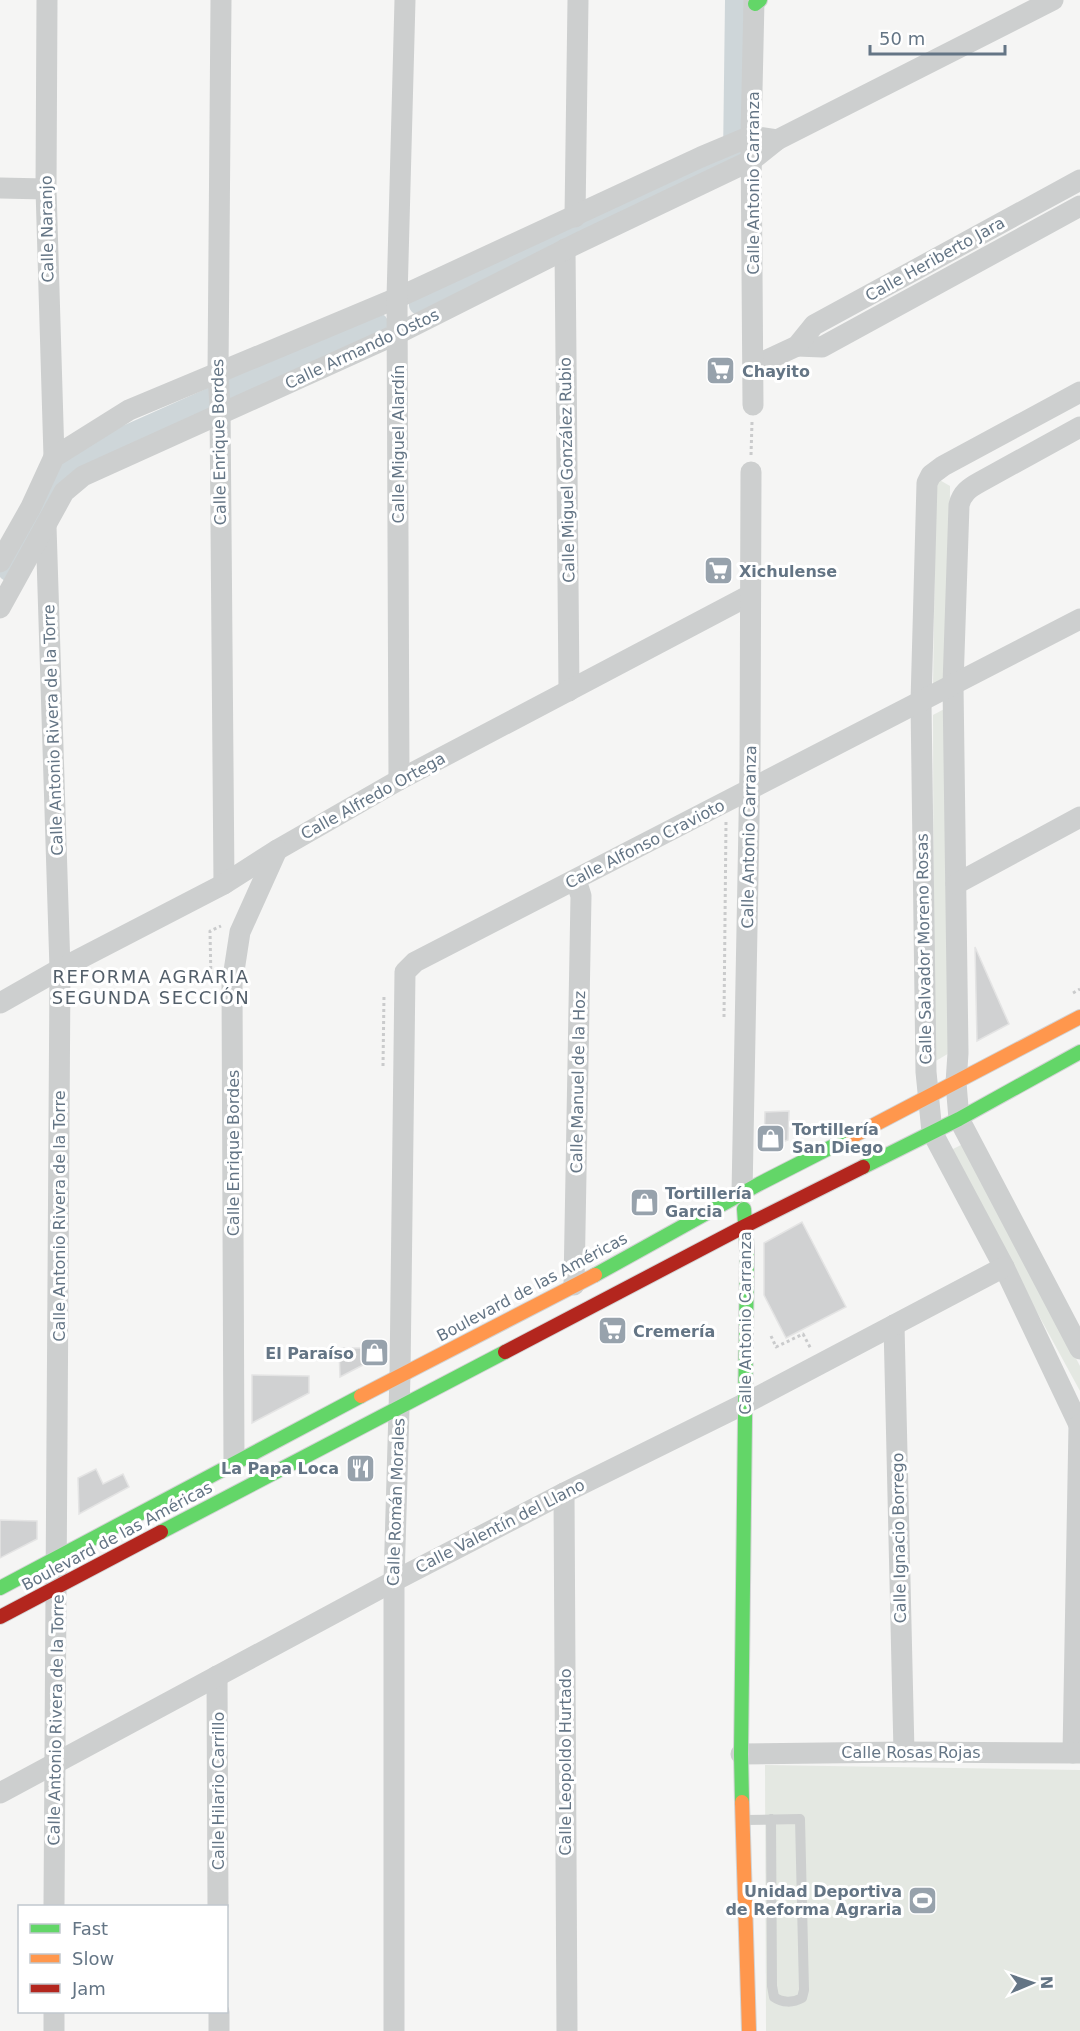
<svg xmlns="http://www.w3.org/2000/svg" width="1080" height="2031" font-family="'DejaVu Sans',sans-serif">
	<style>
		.green { fill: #e4e8e2 }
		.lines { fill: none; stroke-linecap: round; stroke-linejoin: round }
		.canal { stroke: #ced6d9; stroke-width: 20 }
		.building { fill: #d0d1d2; stroke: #e4e4e4; stroke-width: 1.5 }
		.fast-casing { stroke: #d2d3d4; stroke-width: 16 }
		.slow-casing { stroke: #d2d3d4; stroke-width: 16 }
		.jam-casing { stroke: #d2d3d4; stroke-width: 16 }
		.path { stroke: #cacbcc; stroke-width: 3; stroke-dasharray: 3 3; stroke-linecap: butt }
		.lane { stroke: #cdcfcf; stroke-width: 10 }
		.street { stroke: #cdcfcf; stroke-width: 21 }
		.fast { stroke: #63d668; stroke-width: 14 }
		.slow { stroke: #ff974d; stroke-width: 14 }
		.jam { stroke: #b3261e; stroke-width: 14 }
		.labels { text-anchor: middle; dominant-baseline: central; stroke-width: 6; stroke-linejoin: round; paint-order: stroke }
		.street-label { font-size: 16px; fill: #647585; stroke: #fff }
		.poi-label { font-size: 16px; font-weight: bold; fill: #647585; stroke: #fff; text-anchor: start }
		.neighbourhood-label { font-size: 18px; letter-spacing: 1.5px; fill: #535f6a; stroke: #fff }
	</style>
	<rect width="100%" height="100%" fill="#f5f5f4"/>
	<!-- green -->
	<g class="green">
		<polygon points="936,478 950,486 949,682 933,689"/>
		<polygon points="950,706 951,1052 934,1062 933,715"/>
		<polygon points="963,1144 1080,1366 1080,1391 949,1151"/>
		<polygon points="765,1765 1080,1770 1080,2031 766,2031"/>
	</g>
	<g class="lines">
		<!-- canal -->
		<g class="canal">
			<polyline points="419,305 733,158 735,1"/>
			<polyline points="8,571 56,484 71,468 100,447 378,323"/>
		</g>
	</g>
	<!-- building -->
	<g class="building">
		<polygon points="975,947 1009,1024 977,1041"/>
		<polygon points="789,1111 788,1140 777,1144 764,1143 765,1112"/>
		<polygon points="802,1222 846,1307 786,1338 764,1295 764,1243"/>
		<polygon points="339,1348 388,1348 388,1352 340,1377"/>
		<polygon points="252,1375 309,1376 309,1393 252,1423"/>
		<polygon points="96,1469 103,1484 123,1474 129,1487 79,1514 78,1478"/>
		<polygon points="0,1520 37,1521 37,1539 0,1558"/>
	</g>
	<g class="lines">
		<defs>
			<g id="fast">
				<polyline points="755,4 760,0"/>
				<polyline points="863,1167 959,1119 1080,1052"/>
				<polyline points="595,1275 759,1184 853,1136"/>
				<polyline points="161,1532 505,1352"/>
				<polyline points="0,1588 361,1396"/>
				<polyline points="742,1802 741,1754 747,1251 744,1209"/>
			</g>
			<g id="slow">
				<polyline points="853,1136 1080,1017"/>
				<polyline points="361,1396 595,1275"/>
				<polyline points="742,1802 749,2031"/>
			</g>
			<g id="jam">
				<polyline points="505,1352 745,1226 863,1167"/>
				<polyline points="0,1617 161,1532"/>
			</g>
		</defs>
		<!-- fast casing -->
		<use href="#fast" class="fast-casing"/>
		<!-- slow casing -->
		<use href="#slow" class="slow-casing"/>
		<!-- jam casing -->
		<use href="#jam" class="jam-casing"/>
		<!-- path -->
		<g class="path">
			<polyline points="751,455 752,422"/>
			<polyline points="211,981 210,931 221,926"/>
			<polyline points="1073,993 1080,989"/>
			<polyline points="724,1017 726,822"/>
			<polyline points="383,1066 384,995"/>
			<polyline points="771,1336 776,1347 803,1334 811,1349"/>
		</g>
		<!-- lane -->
		<path class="lane" d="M745,1820L800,1819L804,1990L802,1998C793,2003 782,2003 774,1997L772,1986L771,1819"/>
		<!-- street -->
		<g class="street">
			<polyline points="47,0 46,189 54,457"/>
			<polyline points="221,0 218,373 220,406 224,884"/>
			<polyline points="0,188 46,189"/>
			<polyline points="575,217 578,0"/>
			<polyline points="565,249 569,691"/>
			<polyline points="797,346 822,347 1080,206"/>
			<polyline points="754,366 797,346 814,325 1080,180"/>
			<polyline points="1080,392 943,466 931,475 927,483 921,702 926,1072 932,1132 1004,1267 1080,1427"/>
			<polyline points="753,405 751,136 754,0"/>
			<path d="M1080,427L980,482C969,488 962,493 959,505L953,685L958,1053L956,1083L959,1119L1080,1349"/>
			<polyline points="46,526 60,969 54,1906"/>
			<polyline points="0,562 31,507 54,457 129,410 397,298 701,157 751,136 777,140"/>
			<polyline points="0,608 64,492 83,476 397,334 578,243 752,160 777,140 1053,0"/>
			<polyline points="399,780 397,298 405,0"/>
			<polyline points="956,884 1080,817"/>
			<polyline points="0,1003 60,969 224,884 277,850 399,780 750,595"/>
			<polyline points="742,1194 750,769 751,472"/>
			<polyline points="574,1285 581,896 576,880"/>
			<polyline points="894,1325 904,1752"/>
			<polyline points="234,1464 232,984 240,932 277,850"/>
			<polyline points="564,1493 567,2031"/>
			<polyline points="217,1676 218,1906"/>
			<polyline points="1073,1753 1079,1425"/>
			<polyline points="741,1754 904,1752 1080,1753"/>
			<polyline points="0,1793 394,1581 564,1493 746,1403 1004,1267"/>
			<polyline points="219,2012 219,2031"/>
			<polyline points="54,2031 54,2012"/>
			<polyline points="394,2031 394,1581 400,1375 405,972 415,962 1080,619"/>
		</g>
		<!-- fast -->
		<use href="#fast" class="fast"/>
		<!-- slow -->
		<use href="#slow" class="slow"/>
		<!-- jam -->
		<use href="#jam" class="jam"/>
	</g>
	<!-- icons -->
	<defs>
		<symbol id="supermarket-square" viewBox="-11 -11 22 22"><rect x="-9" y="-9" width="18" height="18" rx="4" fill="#97a2ac" stroke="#fff"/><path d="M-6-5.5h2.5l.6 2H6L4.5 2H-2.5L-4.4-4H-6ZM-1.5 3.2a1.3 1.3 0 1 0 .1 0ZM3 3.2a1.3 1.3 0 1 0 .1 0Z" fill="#fff"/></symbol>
		<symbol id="shop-square" viewBox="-11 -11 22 22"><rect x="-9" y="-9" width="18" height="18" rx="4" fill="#97a2ac" stroke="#fff"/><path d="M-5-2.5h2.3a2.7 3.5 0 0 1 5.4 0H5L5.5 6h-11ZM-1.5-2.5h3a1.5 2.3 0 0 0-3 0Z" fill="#fff"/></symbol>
		<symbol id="restaurant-square" viewBox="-11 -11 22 22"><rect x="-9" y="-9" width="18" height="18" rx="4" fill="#97a2ac" stroke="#fff"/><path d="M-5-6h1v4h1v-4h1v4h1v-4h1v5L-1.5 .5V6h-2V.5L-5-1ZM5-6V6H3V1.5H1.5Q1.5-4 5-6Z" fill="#fff"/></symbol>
		<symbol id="stadium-square" viewBox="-11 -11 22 22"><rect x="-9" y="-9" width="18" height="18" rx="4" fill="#97a2ac" stroke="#fff"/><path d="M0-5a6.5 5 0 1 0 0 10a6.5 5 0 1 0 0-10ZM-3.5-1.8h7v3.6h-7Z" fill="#fff"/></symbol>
	</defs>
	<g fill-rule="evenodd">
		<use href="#supermarket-square" x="704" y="354" width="33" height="33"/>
		<use href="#supermarket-square" x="702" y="554" width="33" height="33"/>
		<use href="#shop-square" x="754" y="1122" width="33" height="33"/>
		<use href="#shop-square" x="628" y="1186" width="33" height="33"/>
		<use href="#supermarket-square" x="596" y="1314" width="33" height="33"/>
		<use href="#shop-square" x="358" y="1336" width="33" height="33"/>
		<use href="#restaurant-square" x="344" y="1452" width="33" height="33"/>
		<use href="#stadium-square" x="906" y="1884" width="33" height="33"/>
	</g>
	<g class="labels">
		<!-- street labels -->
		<g class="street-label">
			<text transform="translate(753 183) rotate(-90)">Calle Antonio Carranza</text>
			<text transform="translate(47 229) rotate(-91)">Calle Naranjo</text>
			<text transform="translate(935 259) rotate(-29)">Calle Heriberto Jara</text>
			<text transform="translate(362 349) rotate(-25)">Calle Armando Ostos</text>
			<text transform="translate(219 442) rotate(-91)">Calle Enrique Bordes</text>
			<text transform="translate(398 444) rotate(-90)">Calle Miguel Alardín</text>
			<text transform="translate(567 470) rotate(-91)">Calle Miguel González Rubio</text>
			<text transform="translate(53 730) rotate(-92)">Calle Antonio Rivera de la Torre</text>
			<text transform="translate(373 796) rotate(-29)">Calle Alfredo Ortega</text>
			<text transform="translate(749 837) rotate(-89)">Calle Antonio Carranza</text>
			<text transform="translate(645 844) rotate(-27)">Calle Alfonso Cravioto</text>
			<text transform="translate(924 949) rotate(-91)">Calle Salvador Moreno Rosas</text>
			<text transform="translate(578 1082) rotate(-89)">Calle Manuel de la Hoz</text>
			<text transform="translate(233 1153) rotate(-90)">Calle Enrique Bordes</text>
			<text transform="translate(59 1216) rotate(-90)">Calle Antonio Rivera de la Torre</text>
			<text transform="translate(532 1287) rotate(-28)">Boulevard de las Américas</text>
			<text transform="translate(745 1323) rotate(-90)">Calle Antonio Carranza</text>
			<text transform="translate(396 1502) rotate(-88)">Calle Román Morales</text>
			<text transform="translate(500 1526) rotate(-27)">Calle Valentín del Llano</text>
			<text transform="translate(117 1536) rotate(-28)">Boulevard de las Américas</text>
			<text transform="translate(899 1538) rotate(-91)">Calle Ignacio Borrego</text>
			<text transform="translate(56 1720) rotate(-89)">Calle Antonio Rivera de la Torre</text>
			<text x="911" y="1752">Calle Rosas Rojas</text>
			<text transform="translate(565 1762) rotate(-90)">Calle Leopoldo Hurtado</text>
			<text transform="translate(218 1791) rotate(-90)">Calle Hilario Carrillo</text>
		</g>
		<!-- poi labels -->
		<g class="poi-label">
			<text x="742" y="371">Chayito</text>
			<text x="739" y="571">Xichulense</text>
			<text x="792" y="1129">Tortillería<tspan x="792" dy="18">San Diego</tspan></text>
			<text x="665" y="1193">Tortillería<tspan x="665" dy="18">Garcia</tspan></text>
			<text x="633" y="1331">Cremería</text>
			<text x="354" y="1353" text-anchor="end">El Paraíso</text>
			<text x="339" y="1468" text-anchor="end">La Papa Loca</text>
			<text x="902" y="1891" text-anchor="end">Unidad Deportiva<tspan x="902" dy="18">de Reforma Agraria</tspan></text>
		</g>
		<!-- neighbourhood labels -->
		<g class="neighbourhood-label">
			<text x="151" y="976">REFORMA AGRARIA<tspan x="151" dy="21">SEGUNDA SECCIÓN</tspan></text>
		</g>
	</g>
	<!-- legend -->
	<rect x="18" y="1905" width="210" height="108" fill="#ffffff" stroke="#c1c8ce" stroke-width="1.5"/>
	<rect x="30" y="1924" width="30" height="9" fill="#63d668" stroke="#c1c8ce" stroke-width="1.5"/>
	<text x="72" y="1935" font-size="18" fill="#647585">Fast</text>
	<rect x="30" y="1954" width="30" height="9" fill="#ff974d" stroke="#c1c8ce" stroke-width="1.5"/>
	<text x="72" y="1965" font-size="18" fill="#647585">Slow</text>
	<rect x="30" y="1984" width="30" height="9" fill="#b3261e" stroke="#c1c8ce" stroke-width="1.5"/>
	<text x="72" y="1995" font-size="18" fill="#647585">Jam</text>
	<!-- north arrow -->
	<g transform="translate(1032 1983) rotate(88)" stroke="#ffffff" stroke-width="4.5" paint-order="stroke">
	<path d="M0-4.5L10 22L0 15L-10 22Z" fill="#647585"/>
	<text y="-9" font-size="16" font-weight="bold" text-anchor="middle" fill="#647585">N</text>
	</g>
	<!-- scale -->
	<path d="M870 45v9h135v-9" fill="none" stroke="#647585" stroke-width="3"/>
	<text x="879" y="45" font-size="18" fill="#647585" stroke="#ffffff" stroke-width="4.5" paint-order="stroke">50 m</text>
</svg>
